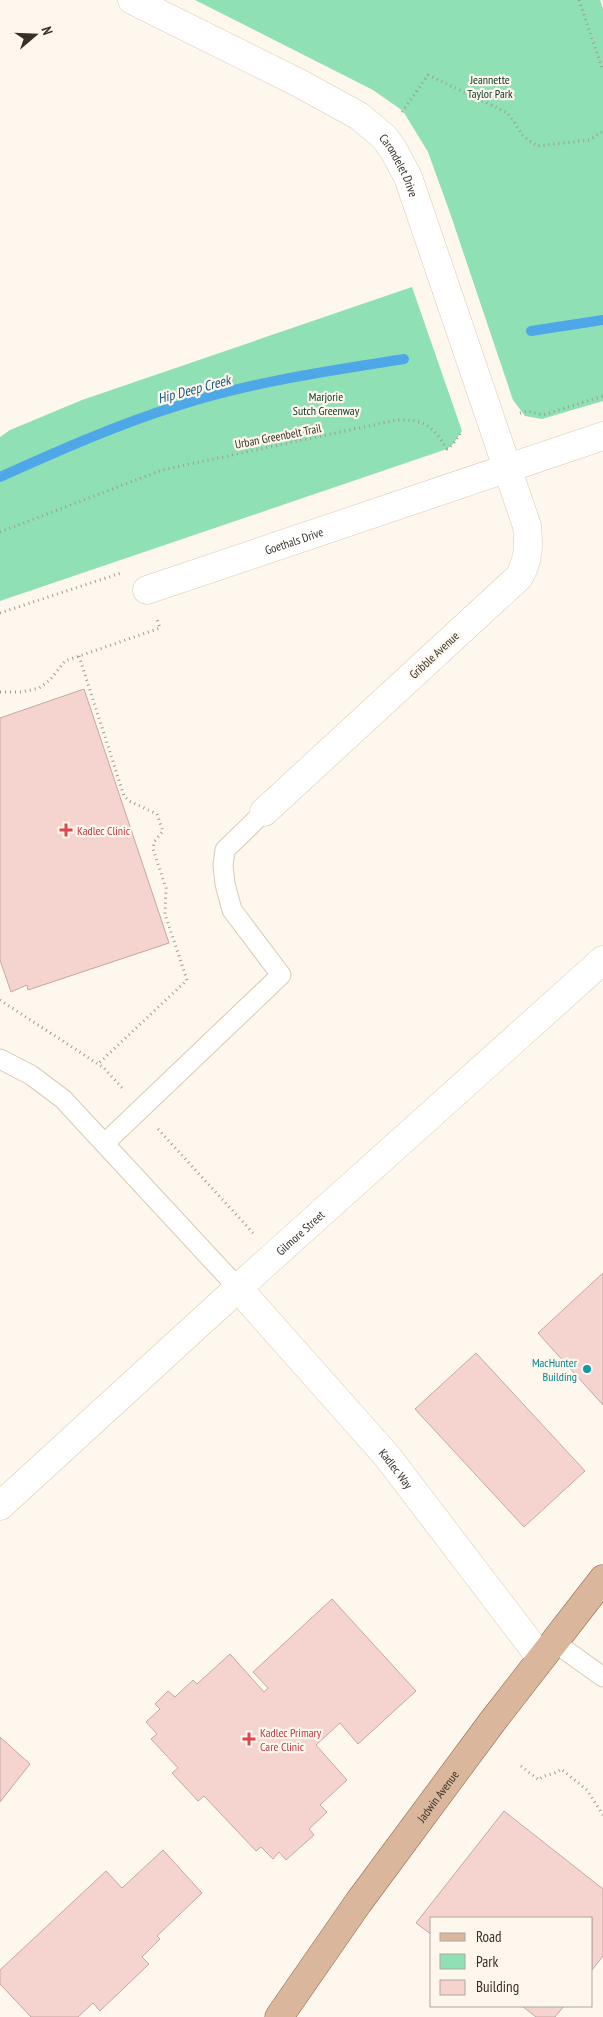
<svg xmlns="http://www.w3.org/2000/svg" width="603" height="2017" font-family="'PT Sans Narrow',sans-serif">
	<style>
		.green { fill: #90e0b5 }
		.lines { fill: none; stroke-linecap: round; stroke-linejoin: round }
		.stream { stroke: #4ea7e7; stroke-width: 10 }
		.building { fill: #f5d4cf; stroke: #c6a7a1 }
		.service-casing { stroke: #dbc9b1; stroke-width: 21 }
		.minor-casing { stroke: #dbc9b1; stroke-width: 29 }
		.primary-casing { stroke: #916849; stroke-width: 29 }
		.path { stroke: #a19a90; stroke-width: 3; stroke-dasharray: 1 4; stroke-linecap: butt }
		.service { stroke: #fff; stroke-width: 19 }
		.minor { stroke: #fff; stroke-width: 28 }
		.primary { stroke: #dab69d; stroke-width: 28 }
		.health-dot { fill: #e0444e; stroke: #fef7ed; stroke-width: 2 }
		.culture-dot { fill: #0f9aa8; stroke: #fef7ed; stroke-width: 2 }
		.labels { text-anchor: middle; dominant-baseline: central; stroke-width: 4.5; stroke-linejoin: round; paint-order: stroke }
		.park-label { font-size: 12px; fill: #063622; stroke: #fef7ed }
		.street-label { font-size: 12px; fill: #373027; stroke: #fef7ed }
		.health-label { font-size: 12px; fill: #be3a42; stroke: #fef7ed; text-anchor: start }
		.culture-label { font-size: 12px; fill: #0d838f; stroke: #fef7ed; text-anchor: end }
		.water-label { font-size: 14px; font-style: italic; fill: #185983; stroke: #fef7ed }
	</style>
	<rect width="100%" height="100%" fill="#fef7ed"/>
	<!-- green -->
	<g class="green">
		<polygon points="195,0 600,0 603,9 603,401 542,419 525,416 513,400 450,213 428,152 403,111 373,90"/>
		<polygon points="412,287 462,431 453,444 447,449 0,601 0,437 10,430 82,400"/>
	</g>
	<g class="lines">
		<!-- stream -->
		<g class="stream">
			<polyline points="531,331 603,320"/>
			<path d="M0,477C58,451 116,425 177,406C250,382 329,371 404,359"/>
		</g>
	</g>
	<!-- building -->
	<g class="building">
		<polygon points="84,689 169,943 28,990 27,985 11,992 0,960 0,718"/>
		<polygon points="603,1273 603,1405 538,1333"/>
		<polygon points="476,1353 585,1471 524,1527 415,1409"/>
		<polygon points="332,1599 416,1691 358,1744 340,1723 316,1745 347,1780 320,1805 327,1812 309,1829 314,1835 286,1860 279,1852 273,1859 261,1847 256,1851 204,1796 198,1801 172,1773 178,1768 151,1739 157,1734 146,1722 160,1709 155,1704 168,1691 175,1697 193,1680 197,1684 230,1654 264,1692 268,1688 253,1672"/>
		<polygon points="0,1737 30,1764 0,1802"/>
		<polygon points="504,1811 603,1889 603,1956 592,1970 592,1918 432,1918 432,1935 416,1923"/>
		<polygon points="163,1850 202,1893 157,1936 160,1939 142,1957 149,1964 100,2011 93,2003 78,2017 31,2017 0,1984 0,1970 106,1871 122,1888"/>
		<polygon points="522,2006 564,2006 555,2017 536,2017"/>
	</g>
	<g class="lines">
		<defs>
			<g id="service">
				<polyline points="0,1059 31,1075 63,1099 238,1288"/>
				<polyline points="105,1143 281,975 232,910 225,884 223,865 225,850 264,812"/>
				<polyline points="554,1642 603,1677"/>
			</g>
			<g id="minor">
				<path id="s1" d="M132,0L299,83L359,116L384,137L393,149L408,177L527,526C529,545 529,560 519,577L264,812"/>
				<path id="s2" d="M147,590L603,436"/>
				<path id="s3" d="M238,1288L387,1456L541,1658"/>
				<path id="s4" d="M0,1506L238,1288L603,960"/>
			</g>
			<g id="primary">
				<path id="s5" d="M279,2017L358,1903L492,1722L603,1579"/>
			</g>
		</defs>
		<!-- service casing -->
		<use href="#service" class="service-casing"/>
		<!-- minor casing -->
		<use href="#minor" class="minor-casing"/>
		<!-- primary casing -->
		<use href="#primary" class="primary-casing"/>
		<!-- path -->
		<g class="path">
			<polyline points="579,0 603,71"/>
			<polyline points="402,112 428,75 508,113 523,136 537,146 590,140 603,131"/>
			<polyline points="520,413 527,411 543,415 603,396"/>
			<path d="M0,532L162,470L397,420C424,419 433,426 447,449L453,444L462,431"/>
			<polyline points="0,613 121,573"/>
			<polyline points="79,656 124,796 129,801 157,814 163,831 154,842 153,849 166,888 165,914 187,980 98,1064"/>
			<polyline points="0,692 22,692 39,688 50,680 65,661 160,628 157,619"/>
			<polyline points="0,1000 104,1068 124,1090"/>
			<polyline points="158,1129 253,1233"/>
			<path d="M521,1766L539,1780C545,1773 554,1776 561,1769L587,1790L603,1815"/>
		</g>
		<!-- service -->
		<use href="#service" class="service"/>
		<!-- minor -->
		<use href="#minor" class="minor"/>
		<!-- primary -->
		<use href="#primary" class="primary"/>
	</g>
	<!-- markers -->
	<g class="health-dot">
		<path d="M63.5 822.5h5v5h5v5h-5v5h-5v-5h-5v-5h5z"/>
		<path d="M246.5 1731.5h5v5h5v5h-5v5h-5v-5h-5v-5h5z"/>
	</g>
	<circle class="culture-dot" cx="587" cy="1369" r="5"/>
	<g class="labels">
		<!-- park labels -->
		<g class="park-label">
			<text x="490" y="79">Jeannette<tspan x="490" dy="14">Taylor Park</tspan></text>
			<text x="326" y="396">Marjorie<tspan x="326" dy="14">Sutch Greenway</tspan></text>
		</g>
		<!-- street labels -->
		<g class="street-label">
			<text stroke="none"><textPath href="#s1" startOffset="320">Carondelet Drive</textPath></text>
			<text transform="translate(278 436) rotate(-11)">Urban Greenbelt Trail</text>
			<text stroke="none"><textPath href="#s2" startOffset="155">Goethals Drive</textPath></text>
			<text transform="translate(434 655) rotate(-43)">Gribble Avenue</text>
			<text stroke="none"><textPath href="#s4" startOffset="406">Gilmore Street</textPath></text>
			<text stroke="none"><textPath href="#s3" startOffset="240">Kadlec Way</textPath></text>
			<text stroke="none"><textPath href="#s5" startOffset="272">Jadwin Avenue</textPath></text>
		</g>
		<!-- health labels -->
		<g class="health-label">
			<text x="77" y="830">Kadlec Clinic</text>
			<text x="260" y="1732">Kadlec Primary<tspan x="260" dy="14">Care Clinic</tspan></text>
		</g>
		<!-- culture labels -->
		<g class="culture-label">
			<text x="577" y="1362">MacHunter<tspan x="577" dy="14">Building</tspan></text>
		</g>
		<!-- water labels -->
		<g class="water-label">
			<text transform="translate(194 389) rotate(-15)">Hip Deep Creek</text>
		</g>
	</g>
	<!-- legend -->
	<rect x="430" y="1917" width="162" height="90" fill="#fef7ed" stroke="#aea79e"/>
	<rect x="440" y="1933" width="25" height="8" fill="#dab69d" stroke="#aea79e"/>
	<text x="476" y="1942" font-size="15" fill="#373027">Road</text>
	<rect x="440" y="1954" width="25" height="15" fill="#90e0b5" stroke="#aea79e"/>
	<text x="476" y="1967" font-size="15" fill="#373027">Park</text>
	<rect x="440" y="1980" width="25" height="15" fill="#f5d4cf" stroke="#aea79e"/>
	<text x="476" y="1992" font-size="15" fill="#373027">Building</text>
	<!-- north arrow -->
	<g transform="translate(35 35) rotate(71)" stroke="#fef7ed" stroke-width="4" paint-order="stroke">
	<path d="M0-4L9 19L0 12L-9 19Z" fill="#373027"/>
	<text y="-8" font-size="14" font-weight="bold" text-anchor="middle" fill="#373027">N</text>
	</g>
</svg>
